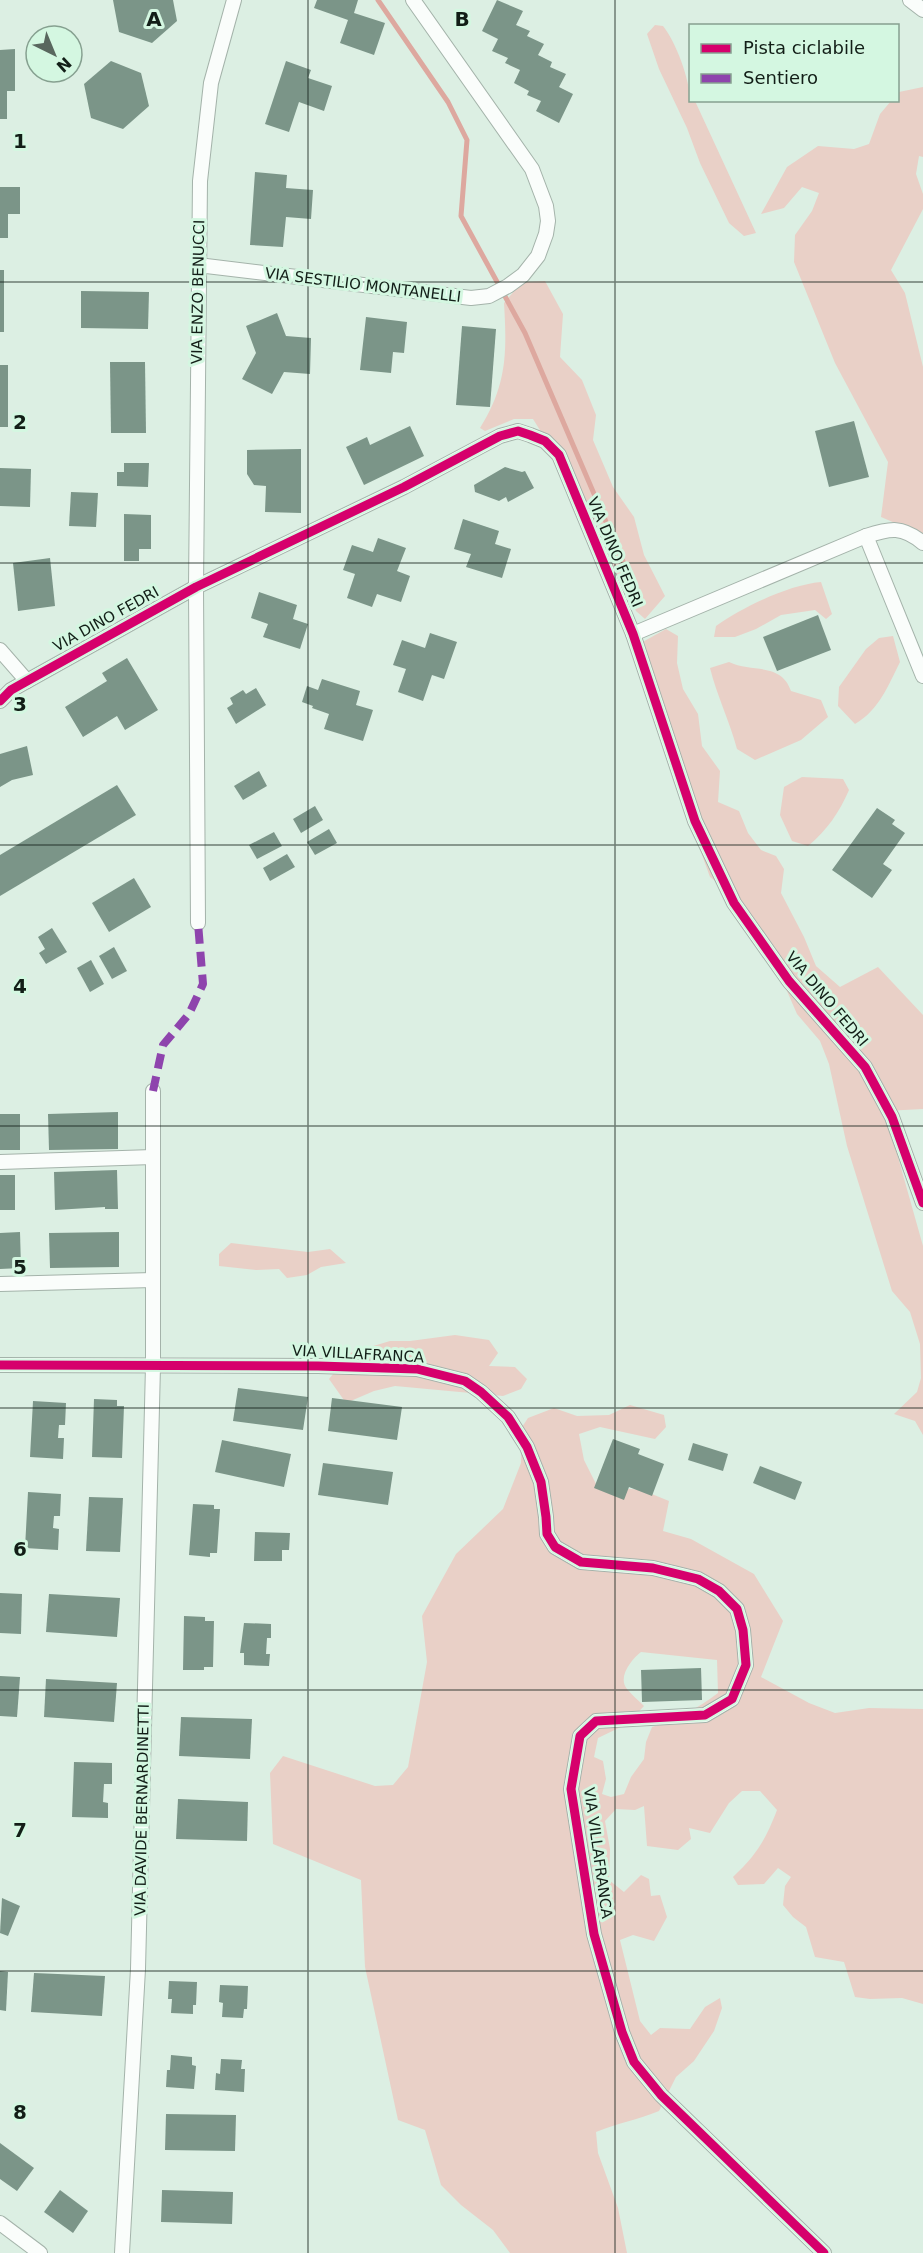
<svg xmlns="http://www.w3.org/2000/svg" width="923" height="2253" font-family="'DejaVu Sans',sans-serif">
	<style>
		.green { fill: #e9d0c7; fill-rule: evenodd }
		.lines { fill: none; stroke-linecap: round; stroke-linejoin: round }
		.stream { stroke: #dda89f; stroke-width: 5 }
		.building { fill: #7b9588 }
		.minor-casing { stroke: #a4b3aa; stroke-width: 16 }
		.minor { stroke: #fafdfb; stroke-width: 14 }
		.quiet { stroke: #8e44ad; stroke-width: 8; stroke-dasharray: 15 8; stroke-linecap: butt }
		.cycleway-casing { stroke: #d4f7e1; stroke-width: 13 }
		.cycleway { stroke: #d6006c; stroke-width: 9 }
		.grid { fill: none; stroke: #121e17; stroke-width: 1.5; stroke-opacity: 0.55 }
		.labels { text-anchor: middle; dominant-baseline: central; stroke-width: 6; stroke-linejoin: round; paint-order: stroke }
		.street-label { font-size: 15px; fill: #121e17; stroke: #d4f7e1 }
		.grid-label { font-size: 20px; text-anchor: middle; font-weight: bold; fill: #121e17; stroke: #d4f7e1; stroke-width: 6; stroke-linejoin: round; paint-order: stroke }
	</style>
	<rect width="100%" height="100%" fill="#dcefe3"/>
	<!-- green -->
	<g class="green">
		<path d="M655,25L663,26C676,42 690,80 690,100L695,101L756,233L744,236L729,223L700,163L687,128L659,69L647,34Z"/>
		<polygon points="923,87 923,157 919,156 916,174 923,194 923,209 891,270 905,293 923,367 923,535 881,517 888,462 835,363 794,262 795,235 812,211 819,193 802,187 784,208 761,214 787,167 818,146 854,149 869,144 880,114 891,101 898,100 899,92"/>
		<path d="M545,281L563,314L560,357L582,380L596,415L593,440L613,487L634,517L644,555L665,596L645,619L636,611L619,577L592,534L543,435L533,419H514L485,431L480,428C507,385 507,352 504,303L522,282Z"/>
		<path d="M821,582L832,614L826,619L815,610L781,615L756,629L735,637H714L716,626C743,607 788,585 821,582Z"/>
		<polygon points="666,629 678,636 677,663 683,689 698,714 702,746 720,771 718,802 739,811 748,833 761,850 776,856 784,869 781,893 804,937 816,966 840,987 878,967 923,1015 923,1109 885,1111 923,1246 923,1435 915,1421 894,1414 917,1392 921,1378 920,1344 910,1312 892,1291 847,1146 829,1064 820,1041 797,1014 773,959 756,930 743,903 710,877 702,855 697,815 676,745 639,677 639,644"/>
		<path d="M893,636L900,662C888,686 879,710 855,724L838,706L839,687L866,649L879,638Z"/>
		<path d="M729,662C752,673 781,662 791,691L821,700L828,717L801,740L755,760L737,749C730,722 717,696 710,668Z"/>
		<path d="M802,777L843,779L849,790C839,813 827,830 808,846L792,841L780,815L784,787Z"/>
		<polygon points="231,1243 308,1252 330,1249 346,1263 321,1267 307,1275 287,1278 279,1269 256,1270 219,1266 219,1254"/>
		<polygon points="455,1335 489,1340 498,1353 489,1366 515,1367 527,1379 521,1389 503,1396 395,1386 374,1391 346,1403 329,1379 350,1353 390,1341 410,1341"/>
		<path d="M630,1405L664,1415L666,1427L655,1439L600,1427L579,1434L584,1460L597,1486L642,1490L669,1501L663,1531L691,1539L754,1574L783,1621L761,1677L809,1703L835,1713L869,1708L923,1709V2004L902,1998L870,1999L855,1997L844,1962L815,1957L806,1927L793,1917L783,1905L785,1886L791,1877L778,1868L764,1884L738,1885L733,1877C757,1854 765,1841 777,1810L760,1791H742L729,1803L710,1833L689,1828L691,1839L678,1850L647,1846L644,1806L635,1810L616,1809L605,1821L610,1849L609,1880L624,1892L641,1875L649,1879L651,1896L660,1895L667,1917L654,1941L633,1935L620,1940L640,2021L651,2035L660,2028L690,2029L705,2007L720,1998L722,2008L714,2031L694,2061L676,2077L659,2111C638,2120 617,2123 596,2132L598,2153L618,2208L627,2253H510L493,2230L461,2205L441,2185L425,2130L398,2120L365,1967L361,1880L273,1844L270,1773L283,1756L375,1786L393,1785L408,1767L427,1662L422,1616L456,1554L503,1509L521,1463L522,1427L528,1418L554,1408L577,1416L609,1415ZM641,1652L717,1660L718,1693C697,1709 677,1719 652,1727L646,1742L644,1759L631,1777L624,1794L611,1797L602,1794L606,1779L603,1761L594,1757L598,1738L627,1724L644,1706C639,1701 632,1695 627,1689C617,1677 632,1659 641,1652Z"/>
	</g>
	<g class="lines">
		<!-- stream -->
		<polyline class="stream" points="378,0 448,102 467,140 461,216 525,333 640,601"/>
	</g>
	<!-- building -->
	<g class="building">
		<polygon points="113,0 173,0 177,21 152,43 119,32"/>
		<polygon points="317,0 358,0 354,13 385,23 374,55 340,43 348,20 314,8"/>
		<polygon points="497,0 523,11 516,25 530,31 527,36 544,44 538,55 552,62 550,67 566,74 559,87 573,94 559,123 536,111 541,101 527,95 529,91 514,83 520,70 505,63 508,58 492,51 498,39 482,31"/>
		<polygon points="15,49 15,91 7,91 7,119 0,119 0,50"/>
		<polygon points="111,61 141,73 149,106 123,129 91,118 84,84"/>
		<polygon points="286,61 311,70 308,78 332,86 324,111 299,102 289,132 265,124"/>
		<polygon points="255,172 287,175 286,188 313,190 311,219 286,217 283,247 250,245"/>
		<polygon points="0,187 20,187 20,214 8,214 8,238 0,238"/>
		<rect x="0" y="270" width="4" height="62"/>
		<polygon points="81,291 149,292 148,329 81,328"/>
		<polygon points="277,313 286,336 311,338 310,374 284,372 272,394 242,379 256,353 246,326"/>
		<polygon points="366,317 407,322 404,353 393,352 391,373 360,370"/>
		<polygon points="462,326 496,329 490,407 456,405"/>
		<polygon points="110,362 145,362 146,433 111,433"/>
		<rect x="0" y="365" width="8" height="62"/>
		<polygon points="854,421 869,477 829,487 815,431"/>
		<polygon points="410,426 424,456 364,485 346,447 367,437 370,445"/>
		<polygon points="301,449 301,513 265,512 266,486 254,485 247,474 247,450"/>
		<polygon points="124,463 149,463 148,487 117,486 117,472 124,472"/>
		<polygon points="505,467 522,472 525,471 534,488 508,502 506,497 499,501 475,492 474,485"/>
		<polygon points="0,468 31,469 30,507 0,506"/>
		<polygon points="71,492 98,493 96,527 69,526"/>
		<polygon points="124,514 151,515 151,549 139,549 139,561 124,561"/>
		<polygon points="463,519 499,531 495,544 511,549 502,578 466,567 471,554 454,549"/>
		<polygon points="378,538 406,548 397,571 410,576 401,602 377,594 372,607 347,598 355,574 343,570 352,545 373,552"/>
		<polygon points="50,558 55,606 18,611 13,563"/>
		<polygon points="259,592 297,605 293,619 308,624 300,649 263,637 268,624 251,618"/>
		<polygon points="818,615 831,650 777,671 763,637"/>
		<polygon points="430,633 457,642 444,679 432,675 423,701 398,692 406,669 393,665 402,640 425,648"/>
		<polygon points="127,658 158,710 125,730 117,716 83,737 65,707 107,681 102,673"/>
		<polygon points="322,679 360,691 356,705 373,710 363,741 324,729 329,714 312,708 313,706 302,702 307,686 318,690"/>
		<polygon points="256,688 266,705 236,724 227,708 233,704 230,698 243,690 246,694"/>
		<polygon points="27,746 33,775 12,780 0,787 0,754"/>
		<polygon points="259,771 267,786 243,800 234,786"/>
		<polygon points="117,785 136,815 0,896 0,855"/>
		<polygon points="315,806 323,820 301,833 293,819"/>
		<polygon points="877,808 895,820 892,824 905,833 883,864 892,870 872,898 832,870"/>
		<polygon points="329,829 337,843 315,855 307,842"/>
		<polygon points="274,832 282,846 257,859 249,845"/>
		<polygon points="287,854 295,867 270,881 263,868"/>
		<polygon points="134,878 151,907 109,932 92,903"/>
		<polygon points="52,928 67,952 46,964 39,953 45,949 38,937"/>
		<polygon points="114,947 127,971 112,979 99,956"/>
		<polygon points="91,960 104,984 90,992 77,968"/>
		<polygon points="118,1112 118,1149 49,1150 48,1114"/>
		<rect x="0" y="1114" width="20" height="36"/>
		<polygon points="117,1170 118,1209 105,1209 105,1207 55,1210 54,1172"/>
		<rect x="0" y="1175" width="15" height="35"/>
		<polygon points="20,1232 21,1268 0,1269 0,1233"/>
		<polygon points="119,1232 119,1267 50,1268 49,1233"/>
		<polygon points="238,1388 308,1397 303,1430 233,1421"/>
		<polygon points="332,1398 402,1407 397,1440 328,1431"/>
		<polygon points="94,1399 117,1400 117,1406 124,1406 122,1458 92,1457"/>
		<polygon points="33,1401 66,1403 65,1425 59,1425 58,1438 64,1438 63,1459 30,1457"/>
		<polygon points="613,1439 640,1449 638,1454 664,1464 652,1496 629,1487 624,1500 594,1488"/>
		<polygon points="222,1440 291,1454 284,1487 215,1472"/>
		<polygon points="693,1443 728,1454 723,1471 688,1460"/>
		<polygon points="323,1463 393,1472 388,1505 318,1495"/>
		<polygon points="760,1466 802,1482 795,1500 753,1483"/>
		<polygon points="28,1492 61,1494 60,1516 54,1516 53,1528 59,1529 58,1550 25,1548"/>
		<polygon points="89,1497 123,1498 120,1552 86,1551"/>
		<polygon points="193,1504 214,1505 214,1509 220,1509 217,1553 210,1553 210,1557 189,1555"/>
		<polygon points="255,1532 290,1533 289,1550 282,1550 282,1561 254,1561"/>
		<polygon points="0,1593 22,1594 21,1634 0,1633"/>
		<polygon points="49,1594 120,1598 117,1637 46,1632"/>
		<polygon points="184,1616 205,1617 205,1621 214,1621 213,1667 204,1667 204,1670 183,1670"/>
		<polygon points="244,1623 271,1624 271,1638 267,1638 266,1654 270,1654 269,1666 244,1665 244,1653 240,1653"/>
		<polygon points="701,1668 702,1700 642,1702 641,1670"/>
		<polygon points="0,1676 20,1677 17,1717 0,1716"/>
		<polygon points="46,1679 117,1683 114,1722 44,1717"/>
		<polygon points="181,1717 252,1719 250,1759 179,1756"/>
		<polygon points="74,1762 112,1763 112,1784 104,1784 103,1802 108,1803 108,1818 72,1817"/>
		<polygon points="178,1799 248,1802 247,1841 176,1839"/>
		<polygon points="2,1898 20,1906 8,1936 0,1933"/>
		<polygon points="0,1971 8,1972 6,2011 0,2010"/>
		<polygon points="34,1973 105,1976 102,2016 31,2012"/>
		<polygon points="169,1981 197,1982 196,2005 193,2005 193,2014 171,2013 172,1999 168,1999"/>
		<polygon points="220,1985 248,1986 247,2009 244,2009 243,2018 222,2017 223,2003 219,2002"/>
		<polygon points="171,2055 192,2057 192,2065 196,2066 194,2089 166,2087 167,2070 170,2070"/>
		<polygon points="221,2059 242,2060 241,2069 245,2069 244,2092 215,2090 216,2073 220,2074"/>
		<polygon points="166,2114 236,2115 235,2151 165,2150"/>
		<polygon points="0,2143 34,2168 17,2191 0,2179"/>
		<polygon points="60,2190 88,2211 73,2233 44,2212"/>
		<polygon points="162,2190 233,2192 232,2224 161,2222"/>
	</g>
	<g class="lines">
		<defs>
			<g id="minor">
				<polyline points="910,0 923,10"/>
				<polyline points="198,265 471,298 489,296 508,286 523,275 538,256 546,234 548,221 546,206 532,169 413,0"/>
				<polyline points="866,536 923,676"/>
				<path d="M633,634L866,536C891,528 902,526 923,543"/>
				<polyline points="0,650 27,681"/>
				<polyline points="0,701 11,690 27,681 196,587 404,487 500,436 518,431 530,435 545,441 559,455 633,634 695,821 734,903 789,981 865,1067 892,1117 923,1203"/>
				<polyline points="198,923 196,587 200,181 211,83 234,0"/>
				<polyline points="0,1162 153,1157"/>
				<polyline points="0,1284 153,1280"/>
				<polyline points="0,1365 318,1366 417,1369 465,1381 481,1392 508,1417 527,1447 541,1482 546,1517 547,1534 555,1547 581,1562 653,1568 698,1579 719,1591 737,1609 743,1630 746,1665 732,1699 705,1715 596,1721 580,1736 571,1789 594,1934 622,2032 634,2062 661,2095 824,2253"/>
				<polyline points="0,2223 40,2253"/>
				<polyline points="122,2253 138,1969 153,1366 153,1091"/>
			</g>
		</defs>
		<!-- minor casing -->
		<use href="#minor" class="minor-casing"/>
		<!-- minor -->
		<use href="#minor" class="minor"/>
		<!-- quiet -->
		<polyline class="quiet" points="153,1091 163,1045 189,1014 203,984 198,923"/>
		<defs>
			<g id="cycleway">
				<polyline points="0,701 11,690 27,681 196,587 404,487 500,436 518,431 530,435 545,441 559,455 633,634 695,821 734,903 789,981 865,1067 892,1117 923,1203"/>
				<polyline points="0,1365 318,1366 417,1369 465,1381 481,1392 508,1417 527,1447 541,1482 546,1517 547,1534 555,1547 581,1562 653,1568 698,1579 719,1591 737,1609 743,1630 746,1665 732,1699 705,1715 596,1721 580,1736 571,1789 594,1934 622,2032 634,2062 661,2095 824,2253"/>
			</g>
		</defs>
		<!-- cycleway casing -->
		<use href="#cycleway" class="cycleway-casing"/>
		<!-- cycleway -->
		<use href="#cycleway" class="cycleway"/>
	</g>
	<!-- grid -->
	<path class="grid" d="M308,0V2253M615,0V2253M0,282H923M0,563H923M0,845H923M0,1126H923M0,1408H923M0,1690H923M0,1971H923"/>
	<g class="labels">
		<!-- street labels -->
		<g class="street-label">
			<text transform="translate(363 285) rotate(7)">VIA SESTILIO MONTANELLI</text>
			<text transform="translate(198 292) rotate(-89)">VIA ENZO BENUCCI</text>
			<text transform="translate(615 552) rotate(67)">VIA DINO FEDRI</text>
			<text transform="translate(106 619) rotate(-29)">VIA DINO FEDRI</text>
			<text transform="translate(827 999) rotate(50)">VIA DINO FEDRI</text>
			<text transform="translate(358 1354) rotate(3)">VIA VILLAFRANCA</text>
			<text transform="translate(142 1810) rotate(-89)">VIA DAVIDE BERNARDINETTI</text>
			<text transform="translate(598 1853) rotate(82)">VIA VILLAFRANCA</text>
		</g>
	</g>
	<g class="grid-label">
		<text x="154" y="26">A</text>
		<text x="462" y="26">B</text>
		<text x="20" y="148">1</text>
		<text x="20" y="429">2</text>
		<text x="20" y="711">3</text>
		<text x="20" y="993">4</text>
		<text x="20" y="1274">5</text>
		<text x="20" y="1556">6</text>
		<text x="20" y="1837">7</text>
		<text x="20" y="2119">8</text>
	</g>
	<!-- legend -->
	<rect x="689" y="24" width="210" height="78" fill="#d4f7e1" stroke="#86a090" stroke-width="1.5"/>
	<rect x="701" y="44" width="30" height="9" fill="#d6006c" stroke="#86a090" stroke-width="1.5"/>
	<text x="743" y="54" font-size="18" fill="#121e17">Pista ciclabile</text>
	<rect x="701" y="74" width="30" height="9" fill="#8e44ad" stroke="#86a090" stroke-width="1.5"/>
	<text x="743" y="84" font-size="18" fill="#121e17">Sentiero</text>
	<!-- north arrow -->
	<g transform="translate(54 54) rotate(137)"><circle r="28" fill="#d4f7e1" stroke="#86a090" stroke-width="1.5"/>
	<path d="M0-4.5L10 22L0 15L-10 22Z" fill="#59675e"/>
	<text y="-9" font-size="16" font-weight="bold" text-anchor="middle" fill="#121e17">N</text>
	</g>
</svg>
